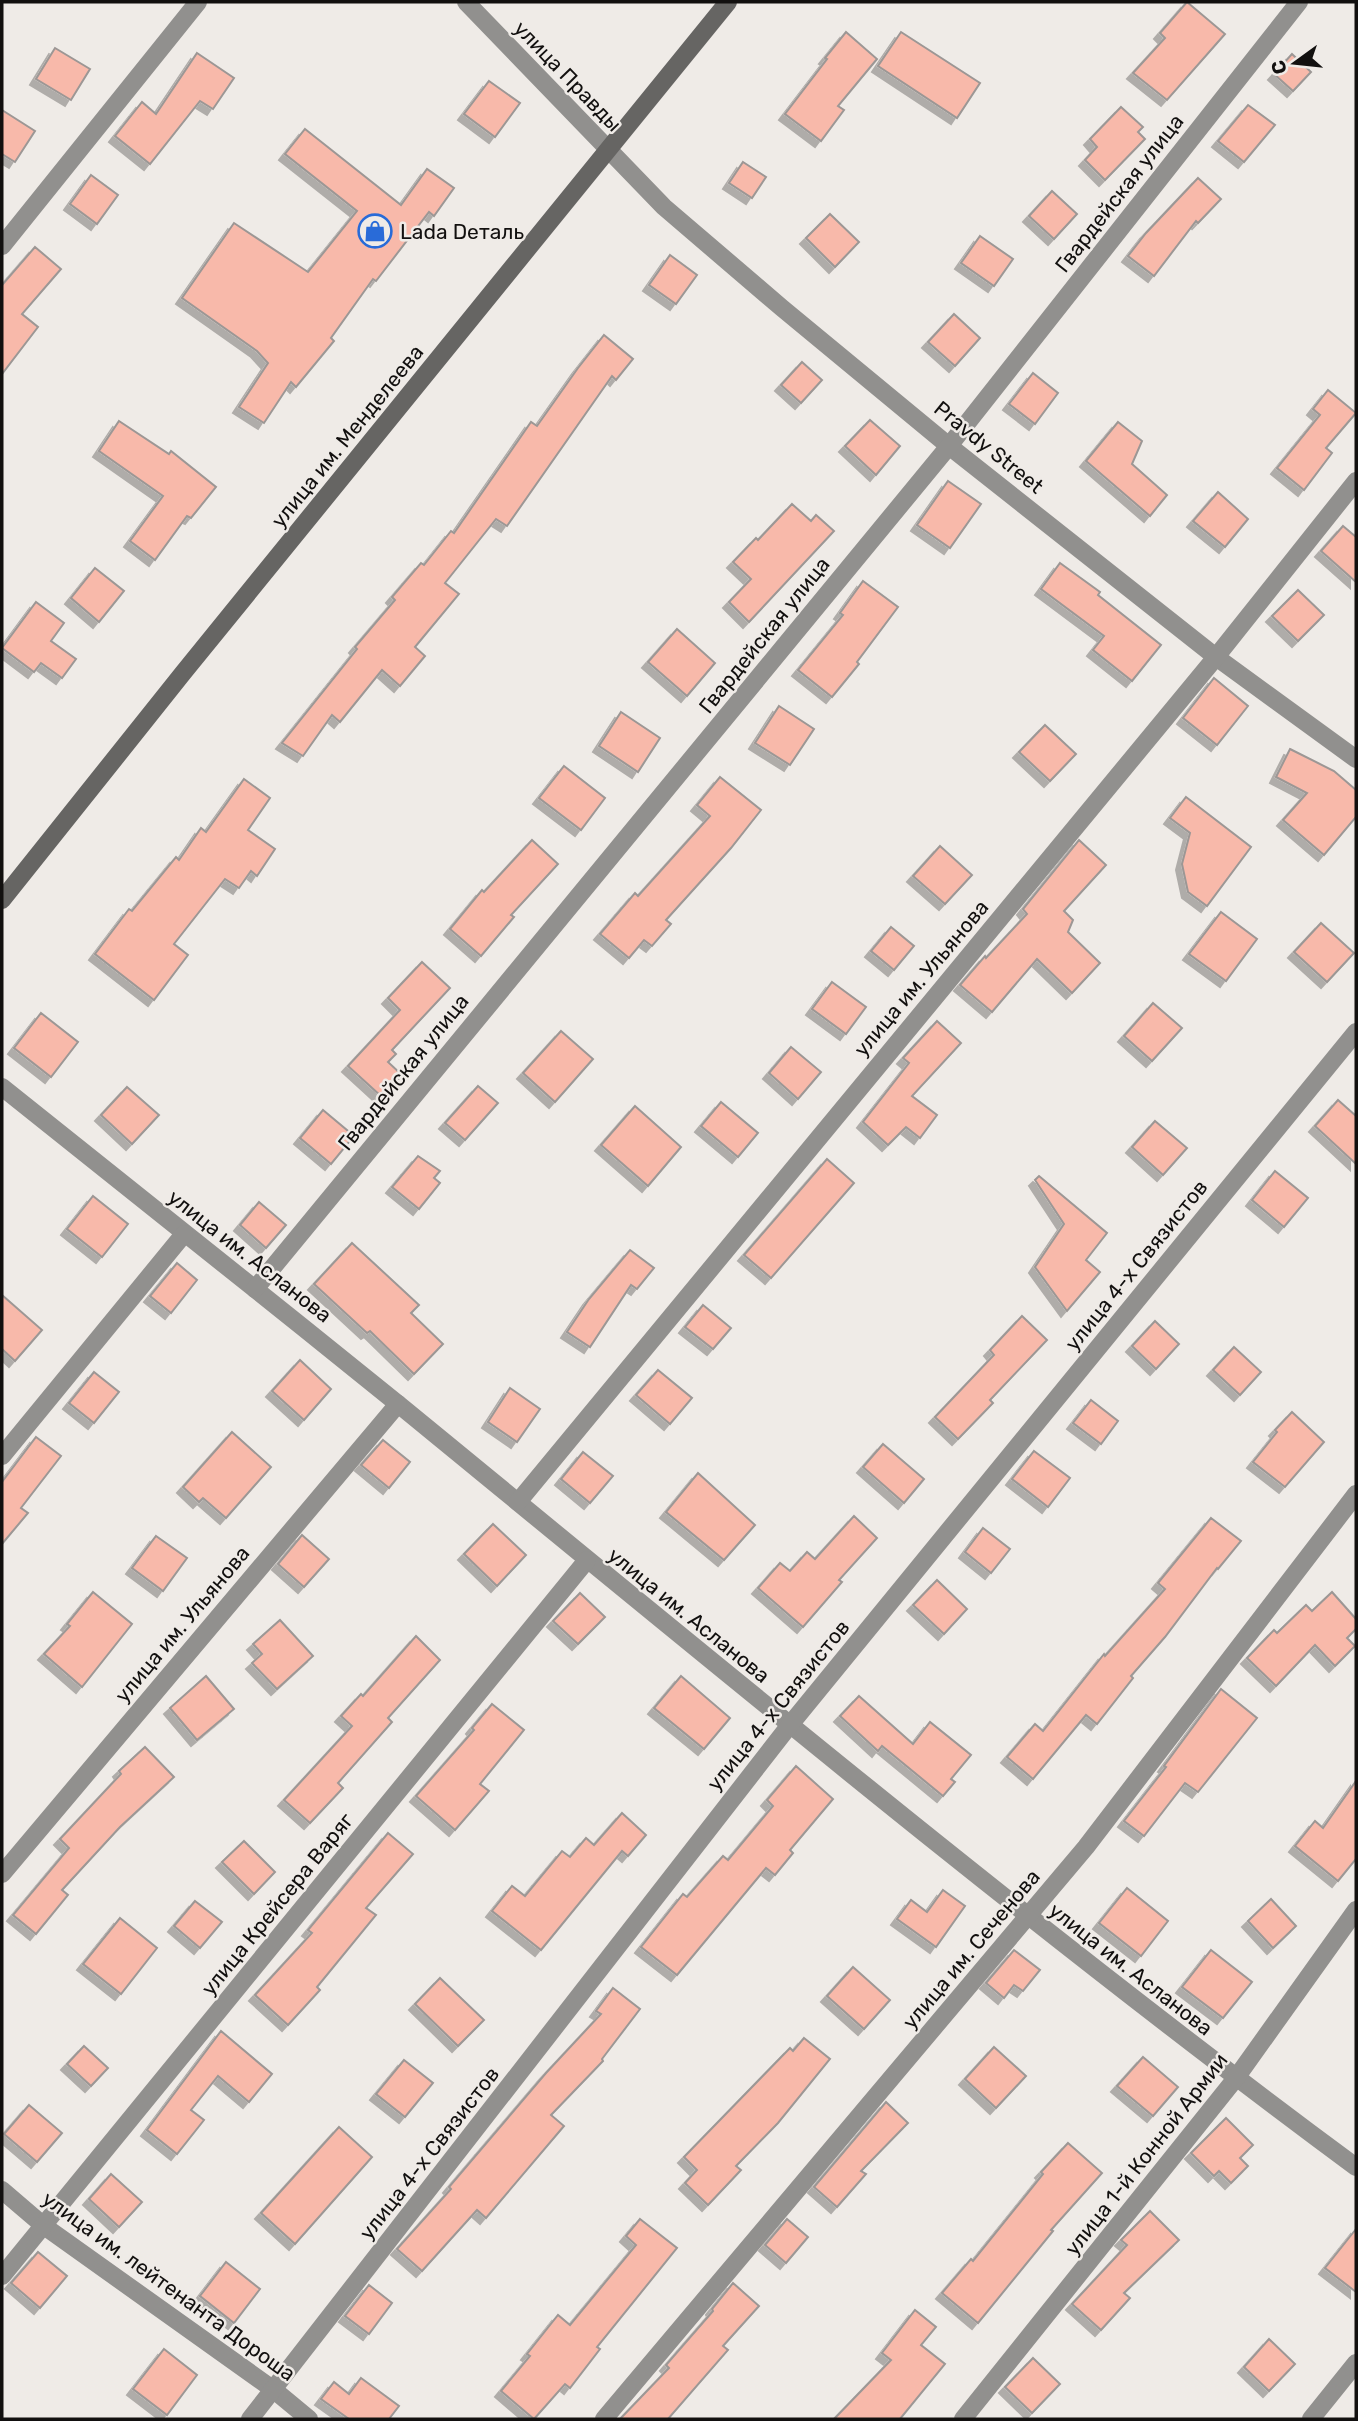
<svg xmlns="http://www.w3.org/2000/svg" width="1358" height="2421" font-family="Rubik,sans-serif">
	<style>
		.building { fill: #f8b9aa; stroke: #9c9795; stroke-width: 2; filter: url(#shadow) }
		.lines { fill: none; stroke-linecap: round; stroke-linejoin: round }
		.minor { stroke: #91908e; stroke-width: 18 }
		.secondary { stroke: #666563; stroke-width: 18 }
		.labels { text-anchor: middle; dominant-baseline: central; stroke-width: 5; stroke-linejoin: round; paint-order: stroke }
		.street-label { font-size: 21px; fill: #12100f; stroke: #efebe7 }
		.poi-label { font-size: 21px; fill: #12100f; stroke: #efebe7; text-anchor: start }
	</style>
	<defs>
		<filter id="shadow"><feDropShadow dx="-6" dy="6" stdDeviation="0" flood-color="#0004"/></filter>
	</defs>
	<rect width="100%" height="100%" fill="#efebe7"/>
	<!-- building -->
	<g class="building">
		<polygon points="1187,2 1225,34 1167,100 1133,73 1165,38 1160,33"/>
		<polygon points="846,32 877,59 838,106 844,110 821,141 785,114 827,59 825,58"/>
		<polygon points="901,32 980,83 957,118 878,66"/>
		<polygon points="55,48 90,69 71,100 36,79"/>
		<polygon points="197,53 234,78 213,109 200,101 150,164 115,136 142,102 156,114"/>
		<polygon points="1292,54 1311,72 1293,91 1274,74"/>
		<polygon points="489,81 520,103 495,137 464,114"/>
		<polygon points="1248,105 1275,125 1244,162 1218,141"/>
		<polygon points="1121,107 1143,127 1138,132 1145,139 1105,180 1085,160 1097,147 1090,139"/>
		<polygon points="2,110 35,131 15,162 2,154"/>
		<polygon points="305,129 401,205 427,169 454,188 434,216 429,212 376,281 373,279 331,338 334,341 296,387 291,382 264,423 239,407 268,363 257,351 182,298 234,223 308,272 357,211 285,154"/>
		<polygon points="743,162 766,177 752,198 729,183"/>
		<polygon points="91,175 118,195 97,224 70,204"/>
		<polygon points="1198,178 1221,199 1198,223 1196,221 1154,276 1128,256 1146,233"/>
		<polygon points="1052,191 1077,214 1054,239 1029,216"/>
		<polygon points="830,214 859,242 835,267 806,238"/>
		<polygon points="980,236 1013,259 994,286 961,263"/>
		<polygon points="35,247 61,269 22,314 38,327 2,374 2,285"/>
		<polygon points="670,255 697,275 676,304 649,285"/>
		<polygon points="954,314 980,338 955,366 928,342"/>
		<polygon points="604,335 633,359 616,380 612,376 507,526 496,519 445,583 459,594 415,647 425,656 400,686 382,670 340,722 332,715 303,756 282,743 357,649 355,647 395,600 392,597 421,563 424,565 451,531 454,533 531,422 537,426 578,368"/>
		<polygon points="802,362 822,380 801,403 781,385"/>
		<polygon points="1033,373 1058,393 1035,424 1009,404"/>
		<polygon points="1328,390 1356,413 1326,448 1332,453 1304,490 1277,468 1320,415 1313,409"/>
		<polygon points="870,420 900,446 876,475 845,446"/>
		<polygon points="119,421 169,454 171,451 216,487 191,518 187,516 155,560 130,541 163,496 99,451"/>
		<polygon points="1118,422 1142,441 1132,464 1167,495 1150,516 1086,461"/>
		<polygon points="948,481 981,504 950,548 917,525"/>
		<polygon points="1218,492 1248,519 1225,547 1193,521"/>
		<polygon points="792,504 811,521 816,515 834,531 749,622 729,602 751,579 733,562 756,538 758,540"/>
		<polygon points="1343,526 1356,537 1356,582 1321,551"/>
		<polygon points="1060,563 1100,592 1098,595 1161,645 1132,681 1093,650 1104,636 1041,589"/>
		<polygon points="95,568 124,591 99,622 71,598"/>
		<polygon points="863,581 898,607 857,662 859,664 832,697 798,670 843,615 840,613"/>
		<polygon points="1298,590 1324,615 1298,641 1272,616"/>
		<polygon points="36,602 64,623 51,641 76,659 62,678 41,663 34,672 2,648"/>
		<polygon points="677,629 715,663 687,696 648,662"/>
		<polygon points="1214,678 1248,706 1217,745 1183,718"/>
		<polygon points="779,706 814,729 790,765 755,743"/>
		<polygon points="621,712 660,738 638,772 599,746"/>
		<polygon points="1045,725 1076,754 1050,781 1019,752"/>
		<polygon points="1290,749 1334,771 1356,790 1356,817 1324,855 1283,820 1307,793 1276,777"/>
		<polygon points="564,766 605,798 581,830 539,798"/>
		<polygon points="720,777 761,810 731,848 666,920 671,924 652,946 644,940 629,958 600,934 635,893 638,896 710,816 697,805"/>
		<polygon points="244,779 270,798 248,830 275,849 257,876 251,871 239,888 225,879 174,944 188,955 154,1000 95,954 129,909 132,911 176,857 179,860 201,828 206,832"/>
		<polygon points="1186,797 1251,847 1207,906 1188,892 1182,864 1190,833 1170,818"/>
		<polygon points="532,840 558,864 511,915 514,917 481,956 450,929 482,890 484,892"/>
		<polygon points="1079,840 1106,865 1064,911 1073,920 1068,932 1100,963 1072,993 1037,959 992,1012 960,985 985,956 986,958 1027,914 1023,909"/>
		<polygon points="940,846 972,875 945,904 913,876"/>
		<polygon points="1221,912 1257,939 1226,981 1189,954"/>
		<polygon points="1321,923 1354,953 1327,982 1294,952"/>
		<polygon points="891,927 914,946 894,970 871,951"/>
		<polygon points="422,962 450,988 392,1050 396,1054 388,1062 402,1075 382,1097 348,1066 400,1010 388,998"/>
		<polygon points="832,982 866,1007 846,1034 812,1009"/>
		<polygon points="1153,1003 1182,1028 1152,1061 1124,1036"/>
		<polygon points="41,1013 78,1042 51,1077 14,1048"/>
		<polygon points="937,1021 961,1043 912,1096 937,1115 920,1138 906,1127 888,1145 863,1122 909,1063 903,1058"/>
		<polygon points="561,1031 593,1059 555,1102 523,1073"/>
		<polygon points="791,1047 821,1072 798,1099 769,1073"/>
		<polygon points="478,1086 498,1103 465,1140 445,1123"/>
		<polygon points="127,1087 159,1115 132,1144 101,1115"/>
		<polygon points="1338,1100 1356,1116 1356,1164 1315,1126"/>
		<polygon points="721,1102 758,1133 738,1157 701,1126"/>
		<polygon points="635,1106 681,1147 648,1186 601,1145"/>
		<polygon points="323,1110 354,1136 331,1164 300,1138"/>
		<polygon points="1155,1121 1187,1148 1163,1175 1132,1147"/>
		<polygon points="418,1156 440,1171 434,1178 440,1183 419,1209 392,1187"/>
		<polygon points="827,1159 854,1183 771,1278 744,1255"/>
		<polygon points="1275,1171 1308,1198 1284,1227 1252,1200"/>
		<polygon points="1039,1176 1107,1233 1086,1260 1100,1272 1067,1311 1035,1267 1064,1224 1035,1180"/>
		<polygon points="93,1196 128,1224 102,1257 67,1229"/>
		<polygon points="259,1202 286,1225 266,1248 240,1225"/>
		<polygon points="352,1243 419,1305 411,1313 443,1344 414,1374 370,1331 367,1333 314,1284"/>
		<polygon points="630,1250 654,1268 637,1289 631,1285 590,1347 567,1332 589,1299"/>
		<polygon points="177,1263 197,1280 171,1313 150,1296"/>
		<polygon points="2,1295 42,1330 15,1361 2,1349"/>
		<polygon points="703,1305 731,1328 713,1349 685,1327"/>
		<polygon points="1022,1316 1047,1340 990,1400 993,1403 958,1439 935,1417 994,1355 990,1350"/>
		<polygon points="1155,1321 1179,1344 1156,1369 1132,1346"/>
		<polygon points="1234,1347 1261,1372 1240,1395 1213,1370"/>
		<polygon points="300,1360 331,1389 304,1420 272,1391"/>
		<polygon points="658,1370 692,1398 670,1424 636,1395"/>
		<polygon points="94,1372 119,1392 94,1423 69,1403"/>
		<polygon points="510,1388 540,1409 517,1442 488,1422"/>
		<polygon points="1091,1400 1118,1421 1101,1444 1073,1423"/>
		<polygon points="1292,1412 1324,1442 1285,1487 1253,1462 1277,1432 1275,1430"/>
		<polygon points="232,1432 271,1467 226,1518 203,1498 199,1502 183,1487"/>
		<polygon points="36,1437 61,1456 21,1508 28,1513 2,1544 2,1482"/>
		<polygon points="383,1440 410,1462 389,1488 361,1465"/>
		<polygon points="883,1444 924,1479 904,1503 863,1467"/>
		<polygon points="1034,1451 1070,1478 1048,1507 1012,1479"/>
		<polygon points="583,1452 613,1476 590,1503 561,1479"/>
		<polygon points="698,1473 755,1525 724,1560 666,1512"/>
		<polygon points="854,1516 877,1538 839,1580 842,1582 803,1627 758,1588 780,1563 790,1571 807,1552 815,1559"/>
		<polygon points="1211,1518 1241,1541 1218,1569 1217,1568 1165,1637 1131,1676 1133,1678 1097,1724 1086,1715 1033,1779 1007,1757 1035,1724 1043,1731 1104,1654 1105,1656 1165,1589 1158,1583"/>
		<polygon points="493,1524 526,1555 497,1586 464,1554"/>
		<polygon points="983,1528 1010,1549 991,1573 965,1552"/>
		<polygon points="302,1535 329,1559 304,1587 278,1564"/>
		<polygon points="156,1536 187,1558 163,1591 132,1568"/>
		<polygon points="937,1580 967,1609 944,1634 913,1605"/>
		<polygon points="93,1592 132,1624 82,1687 44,1654 70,1626 67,1624"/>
		<polygon points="1332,1592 1356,1619 1356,1629 1347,1638 1355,1646 1335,1666 1315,1645 1276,1686 1247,1658 1274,1630 1277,1633 1306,1605 1312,1611"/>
		<polygon points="580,1593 605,1617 578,1644 553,1621"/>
		<polygon points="280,1620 313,1656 277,1689 252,1663 262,1654 253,1644"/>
		<polygon points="416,1636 440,1660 388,1718 392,1722 338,1783 343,1788 310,1823 284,1800 352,1726 341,1716 361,1694 363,1696"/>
		<polygon points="206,1676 234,1709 197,1740 170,1708"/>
		<polygon points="681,1676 730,1718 704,1749 654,1708"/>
		<polygon points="1221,1689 1257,1718 1198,1792 1185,1783 1144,1836 1124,1821 1166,1767 1164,1766"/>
		<polygon points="859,1696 913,1744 930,1722 971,1755 951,1779 955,1782 943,1796 882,1746 878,1751 840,1716"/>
		<polygon points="492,1704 524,1730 480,1784 489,1791 455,1830 416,1796 474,1730 472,1728"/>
		<polygon points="145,1747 174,1777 120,1827 62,1890 68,1895 36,1934 13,1915 69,1848 60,1839 121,1774 119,1771"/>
		<polygon points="796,1766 833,1799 790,1850 793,1853 775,1875 766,1868 677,1975 641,1947 683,1894 687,1897 723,1856 728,1860 773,1806 767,1800"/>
		<polygon points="1356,1781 1356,1859 1338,1881 1295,1846 1315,1821 1323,1828"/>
		<polygon points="622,1813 646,1835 628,1856 622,1851 541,1950 492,1911 512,1886 525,1896 562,1851 570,1857 586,1838 594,1845"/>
		<polygon points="388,1833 413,1854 366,1908 376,1915 317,1987 320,1990 288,2025 255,1995 312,1933 308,1930"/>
		<polygon points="244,1841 275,1872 254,1894 222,1862"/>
		<polygon points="1127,1888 1168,1921 1141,1956 1099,1923"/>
		<polygon points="943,1890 965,1906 936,1947 897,1919 911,1900 927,1912"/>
		<polygon points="1271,1899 1296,1926 1273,1948 1248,1921"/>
		<polygon points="195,1901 222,1922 200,1948 174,1926"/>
		<polygon points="120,1918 157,1948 121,1994 83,1964"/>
		<polygon points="1014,1950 1040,1970 1023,1991 1014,1985 1004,1998 986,1983"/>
		<polygon points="1211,1950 1252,1982 1223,2018 1182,1987"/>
		<polygon points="853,1967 890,2000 864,2029 827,1996"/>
		<polygon points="440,1978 484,2020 458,2046 415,2004"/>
		<polygon points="613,1988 640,2009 602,2059 603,2061 551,2115 564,2126 486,2218 477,2210 422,2271 397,2249 451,2189 449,2187 546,2073 601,2014 596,2011"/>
		<polygon points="221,2031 272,2074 249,2102 218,2076 191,2110 204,2120 177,2154 147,2130"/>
		<polygon points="804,2038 830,2059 778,2123 736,2166 741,2170 708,2205 685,2183 697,2170 684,2157 790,2048 793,2051"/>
		<polygon points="84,2046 108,2068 91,2086 67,2064"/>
		<polygon points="994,2047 1026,2076 996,2108 965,2079"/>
		<polygon points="1143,2057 1178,2087 1153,2116 1117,2086"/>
		<polygon points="404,2060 433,2083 405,2117 376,2094"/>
		<polygon points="886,2102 908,2123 861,2171 866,2174 837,2207 814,2187"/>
		<polygon points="29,2105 62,2133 37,2162 4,2134"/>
		<polygon points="1226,2118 1253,2145 1240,2158 1248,2166 1231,2183 1219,2171 1214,2176 1191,2153"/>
		<polygon points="339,2127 372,2157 295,2244 261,2213"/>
		<polygon points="1068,2143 1102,2173 1051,2230 1053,2231 978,2323 942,2293 971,2259 973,2261 1043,2174 1041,2172"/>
		<polygon points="111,2174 142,2202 119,2227 89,2199"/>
		<polygon points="1150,2211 1179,2240 1124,2293 1130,2298 1101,2330 1072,2304 1127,2245 1121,2240"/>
		<polygon points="640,2219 677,2248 597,2347 600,2349 570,2388 565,2384 534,2419 501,2391 530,2356 527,2354 558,2315 570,2325 636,2245 626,2236"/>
		<polygon points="787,2219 808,2237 786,2263 765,2245"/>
		<polygon points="1356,2229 1356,2292 1325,2268"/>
		<polygon points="38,2252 67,2276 40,2308 11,2283"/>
		<polygon points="226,2262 260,2289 234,2323 200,2296"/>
		<polygon points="733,2283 759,2306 723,2346 728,2350 668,2419 620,2419 669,2368 666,2365 713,2311 712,2309"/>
		<polygon points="369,2285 392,2303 369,2334 345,2316"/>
		<polygon points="915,2310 936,2327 921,2345 945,2364 900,2419 834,2419 891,2360 882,2353"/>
		<polygon points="1269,2339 1295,2364 1269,2391 1244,2367"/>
		<polygon points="164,2349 197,2375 167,2415 133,2389"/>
		<polygon points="1033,2358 1060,2384 1032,2413 1005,2387"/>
		<polygon points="361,2378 399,2406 389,2419 349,2419 321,2399 334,2382 349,2394"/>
	</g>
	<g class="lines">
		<!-- minor -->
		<g class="minor">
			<polyline points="466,2 664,207 782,308 949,446 1216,657 1356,759"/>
			<polyline points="2,246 198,2"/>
			<path d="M2,1087C135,1194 270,1300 403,1408C717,1665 1029,1925 1356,2167"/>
			<polyline points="255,1289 949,446 1299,2"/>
			<polyline points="2,1456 184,1234"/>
			<polyline points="518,1502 1216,657 1356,481"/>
			<polyline points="2,1874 398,1404"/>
			<polyline points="2,2190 44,2226 274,2390 309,2419"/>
			<polyline points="2,2276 587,1560"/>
			<polyline points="250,2419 789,1726 1356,1032"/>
			<polyline points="604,2419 1086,1847 1356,1494"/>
			<polyline points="963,2419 1236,2078 1356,1910"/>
			<polyline points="1311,2419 1356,2363"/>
		</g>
		<!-- secondary -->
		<polyline class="secondary" points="2,900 183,673 728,2"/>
	</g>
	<!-- icons -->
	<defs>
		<symbol id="shop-ring" viewBox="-11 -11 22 22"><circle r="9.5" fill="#efebe7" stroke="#296bd8" stroke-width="1.5"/><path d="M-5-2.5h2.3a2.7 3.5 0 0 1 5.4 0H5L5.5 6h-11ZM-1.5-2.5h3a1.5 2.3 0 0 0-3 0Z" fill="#296bd8"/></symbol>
	</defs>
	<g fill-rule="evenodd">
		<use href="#shop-ring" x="356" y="212" width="38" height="38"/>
	</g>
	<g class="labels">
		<!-- street labels -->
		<g class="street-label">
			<text transform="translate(568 76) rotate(46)">улица Правды</text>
			<text transform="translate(1119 193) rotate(-52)">Гвардейская улица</text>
			<text transform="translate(347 436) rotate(-51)">улица им. Менделеева</text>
			<text transform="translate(989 447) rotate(39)">Pravdy Street</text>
			<text transform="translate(764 635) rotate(-51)">Гвардейская улица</text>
			<text transform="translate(921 978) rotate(-50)">улица им. Ульянова</text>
			<text transform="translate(403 1072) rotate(-51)">Гвардейская улица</text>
			<text transform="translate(250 1256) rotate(38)">улица им. Асланова</text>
			<text transform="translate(1136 1265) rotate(-51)">улица 4-х Связистов</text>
			<text transform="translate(689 1615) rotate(39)">улица им. Асланова</text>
			<text transform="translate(182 1624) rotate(-50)">улица им. Ульянова</text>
			<text transform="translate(778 1705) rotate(-51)">улица 4-х Связистов</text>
			<text transform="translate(277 1904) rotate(-51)">улица Крейсера Варяг</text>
			<text transform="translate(971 1949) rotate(-50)">улица им. Сеченова</text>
			<text transform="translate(1131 1969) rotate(38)">улица им. Асланова</text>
			<text transform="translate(429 2153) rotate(-52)">улица 4-х Связистов</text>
			<text transform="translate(1146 2154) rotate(-52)">улица 1-й Конной Армии</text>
			<text transform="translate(169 2286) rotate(36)">улица им. лейтенанта Дороша</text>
		</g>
		<!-- poi labels -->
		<g class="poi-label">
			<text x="400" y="231">Lada Dеталь</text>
		</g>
	</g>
	<!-- border -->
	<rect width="1358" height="2421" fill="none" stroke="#12100f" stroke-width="7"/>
	<!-- north arrow -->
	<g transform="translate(1295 63) rotate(255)" stroke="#efebe7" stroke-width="5" paint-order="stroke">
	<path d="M0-5L12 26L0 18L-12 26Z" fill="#12100f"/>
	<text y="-10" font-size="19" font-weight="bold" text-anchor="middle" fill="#12100f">С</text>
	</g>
</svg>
